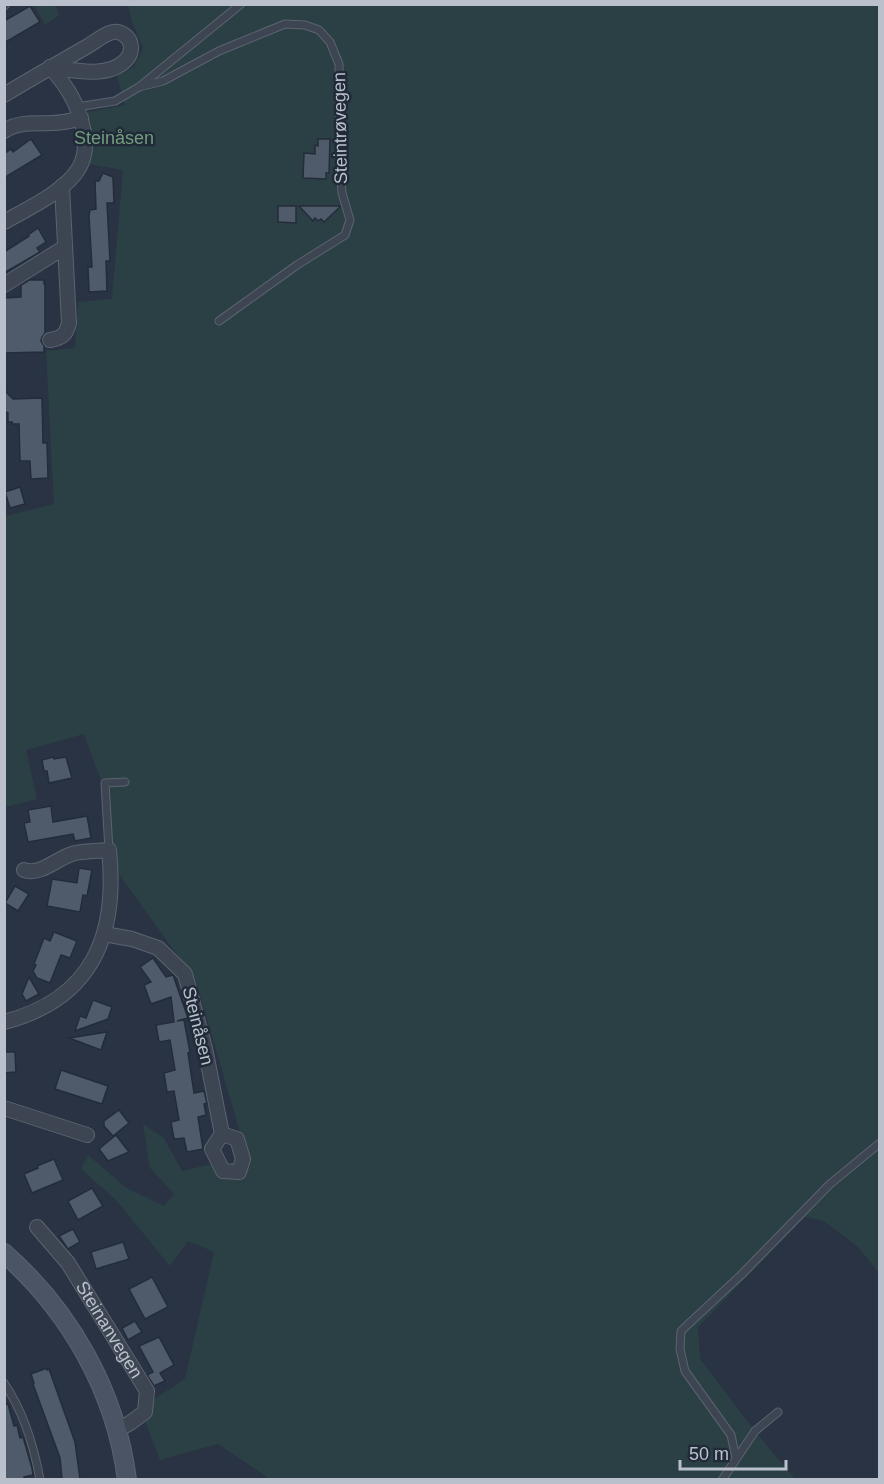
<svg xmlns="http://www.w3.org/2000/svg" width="884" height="1484" font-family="Arial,sans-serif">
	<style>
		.green { fill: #2b4044 }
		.building { fill: #4f5a6b; stroke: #232c3a; stroke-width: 1.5 }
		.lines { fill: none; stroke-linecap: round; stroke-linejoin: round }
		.service-casing { stroke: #5b6370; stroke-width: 9 }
		.minor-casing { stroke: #5b6370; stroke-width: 16 }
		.secondary-casing { stroke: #5b6370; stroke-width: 20 }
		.service { stroke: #3d4552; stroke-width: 7 }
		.minor { stroke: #3d4552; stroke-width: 14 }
		.secondary { stroke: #4b5465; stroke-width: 18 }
		.labels { text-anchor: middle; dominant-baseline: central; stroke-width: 5; stroke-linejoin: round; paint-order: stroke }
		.street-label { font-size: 18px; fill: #bac1cc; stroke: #212a38 }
		.park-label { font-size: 18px; fill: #729c7d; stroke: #212a38 }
	</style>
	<rect width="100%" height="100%" fill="#293343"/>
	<!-- green -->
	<g class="green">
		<polygon points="34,5 55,5 59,15 45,25"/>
		<polygon points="128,5 879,5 879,1273 859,1248 824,1221 805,1217 698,1327 700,1359 755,1431 795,1479 268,1479 264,1475 218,1444 160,1460 140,1408 185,1379 214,1252 188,1241 170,1266 116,1200 81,1169 88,1155 125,1187 164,1206 174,1194 150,1168 143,1124 164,1138 182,1171 207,1165 249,1163 196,981 111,863 106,794 84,734 26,750 37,799 5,807 4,514 6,516 54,504 46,351 75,348 78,302 112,299 123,170 88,164 88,112 125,105 117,76 134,67 143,48 132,22"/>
	</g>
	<!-- building -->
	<g class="building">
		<polygon points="30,6 40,22 4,43 4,21"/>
		<polygon points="31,139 42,155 4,178 4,154 11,149 13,152"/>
		<polygon points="318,139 330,139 329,173 326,173 326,179 303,178 304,153 315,154 315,145 318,146"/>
		<polygon points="103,173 113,177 114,203 107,203 110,261 106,261 107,291 89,292 88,267 92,267 89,216 90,210 96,209 95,181 99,181"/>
		<polygon points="278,206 296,206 296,223 278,222"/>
		<polygon points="299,206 340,206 340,207 324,222 321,219 318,221 315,218 313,221"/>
		<polygon points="38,228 46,242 37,248 40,252 4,273 4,252 29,236 28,235"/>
		<polygon points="29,280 44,280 44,284 45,284 45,333 42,337 41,341 44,346 44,352 4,353 4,298 21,297 21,285"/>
		<polygon points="4,390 13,399 42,398 43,443 47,443 48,478 31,479 30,461 20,461 19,424 12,424 12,422 8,422 8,413 4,411"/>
		<polygon points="20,487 25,504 10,508 5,492"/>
		<polygon points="53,757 54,759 66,757 72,778 49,783 47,771 44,771 42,760"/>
		<polygon points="51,806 53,822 87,816 91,838 75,841 73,834 28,842 24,823 30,822 28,810"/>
		<polygon points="79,868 92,870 87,896 83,895 80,912 47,906 52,879 77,883"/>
		<polygon points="15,886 29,894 18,911 5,903"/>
		<polygon points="54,932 77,941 70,958 61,955 50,983 37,978 33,971 36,965 34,964 44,938 50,941"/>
		<polygon points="153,958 166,977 173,975 188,1018 177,1021 184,1020 190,1052 188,1053 194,1093 204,1091 207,1103 204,1104 206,1115 198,1117 203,1149 187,1152 184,1138 174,1139 171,1122 179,1120 174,1091 167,1092 164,1073 175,1070 170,1040 159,1042 156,1025 174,1022 171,997 151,1004 144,985 151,982 140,967"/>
		<polygon points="29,977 39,994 26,1001 22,994"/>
		<polygon points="93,1000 112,1007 108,1019 75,1031 80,1016 86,1018"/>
		<polygon points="107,1032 101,1050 69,1038"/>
		<polygon points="4,1052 15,1052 16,1072 4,1073"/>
		<polygon points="61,1070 108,1086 102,1104 55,1089"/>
		<polygon points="119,1110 129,1123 113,1136 104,1126 104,1121"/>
		<polygon points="116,1135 129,1152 108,1161 99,1149"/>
		<polygon points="54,1159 63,1180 32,1193 24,1174 38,1168 37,1166"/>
		<polygon points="92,1188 103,1206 78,1220 68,1201"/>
		<polygon points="73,1229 80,1242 68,1249 59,1236"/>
		<polygon points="123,1242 129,1259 96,1269 91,1252"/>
		<polygon points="152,1277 168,1307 145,1319 129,1289"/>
		<polygon points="135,1321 142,1332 128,1340 122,1328"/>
		<polygon points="159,1337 174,1365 160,1373 165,1381 154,1386 147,1375 153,1372 139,1346"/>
		<polygon points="47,1368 47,1370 49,1369 75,1442 80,1479 62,1479 60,1458 33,1384 34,1383 31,1374"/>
		<polygon points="8,1404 14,1426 17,1425 20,1438 23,1437 32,1468 33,1475 24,1477 25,1479 4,1479 4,1405"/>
	</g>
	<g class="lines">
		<defs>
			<g id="service">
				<polyline points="4,6 6,4"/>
				<polyline points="139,87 163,81 219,51 285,24 305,25 319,30 330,42 339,64 340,168 342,193 350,220 345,235 297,265 219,321"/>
				<polyline points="77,107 115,101 139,87 241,4"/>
				<polyline points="109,850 105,783 125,782"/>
				<path d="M4,1383C23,1411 34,1446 40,1480"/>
				<polyline points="736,1458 731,1435 685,1371 680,1349 681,1331 742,1274 830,1184 880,1143"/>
				<polyline points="722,1480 755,1431 778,1412"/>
			</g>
			<g id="minor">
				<path d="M4,95C32,78 60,62 88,46C96,41 104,34 113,32C116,31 118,32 121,33C127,36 131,41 131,48C131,53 130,56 126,60C108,79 73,70 50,67"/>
				<path d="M4,131C19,121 35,124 52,123C62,123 71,121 81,118"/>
				<path d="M4,222C27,209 66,191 79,168C86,156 86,141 83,128C78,104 67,86 50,67"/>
				<polyline points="4,285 65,247"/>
				<path d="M50,340C62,338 66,335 69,323L62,186"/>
				<polyline points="104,934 132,939 158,948 185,974 205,1048 222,1134 212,1149 223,1171 239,1172 243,1159 237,1139 222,1134"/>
				<path d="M4,1022C93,999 118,935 109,850C98,851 86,851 75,853C58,857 41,876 24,870"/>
				<polyline points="4,1108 87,1135"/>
				<path id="s1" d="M37,1227L68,1263L147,1391L145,1412L130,1423L116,1431"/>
			</g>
			<path id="secondary" d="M4,1253C70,1311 116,1392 127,1480"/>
		</defs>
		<!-- service casing -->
		<use href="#service" class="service-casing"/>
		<!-- minor casing -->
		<use href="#minor" class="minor-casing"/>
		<!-- secondary casing -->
		<use href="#secondary" class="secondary-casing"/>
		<!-- service -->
		<use href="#service" class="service"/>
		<!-- minor -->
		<use href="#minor" class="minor"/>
		<!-- secondary -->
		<use href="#secondary" class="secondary"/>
	</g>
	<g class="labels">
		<!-- street labels -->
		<g class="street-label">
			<text transform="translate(340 128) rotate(-91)">Steintrøvegen</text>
			<text transform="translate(198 1026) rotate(76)">Steinåsen</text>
			<text stroke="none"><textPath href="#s1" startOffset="126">Steinanvegen</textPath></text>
		</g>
		<!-- park labels -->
		<g class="park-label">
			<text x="114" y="138">Steinåsen</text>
		</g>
	</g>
	<!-- border -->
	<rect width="884" height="1484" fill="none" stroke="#bac1cc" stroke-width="12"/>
	<!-- scale -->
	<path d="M680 1460v9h106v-9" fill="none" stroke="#bac1cc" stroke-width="3"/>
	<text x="689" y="1460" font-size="18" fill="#bac1cc" stroke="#212a38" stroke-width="4.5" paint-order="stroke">50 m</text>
</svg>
